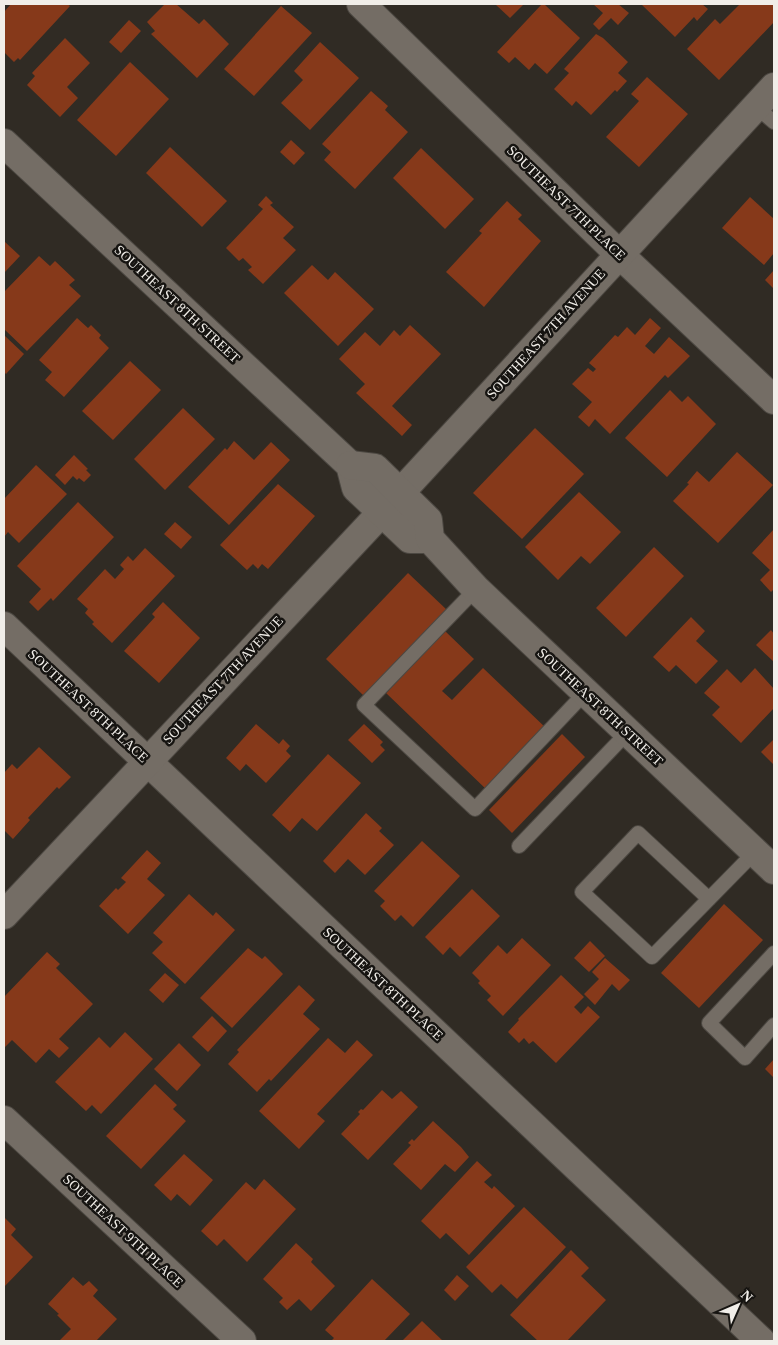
<svg xmlns="http://www.w3.org/2000/svg" width="778" height="1345" font-family="Georgia,serif">
	<style>
		.building { fill: #86391a }
		.lines { fill: none; stroke-linecap: round; stroke-linejoin: round }
		.service-casing { stroke: #4c4842; stroke-width: 16 }
		.minor-casing { stroke: #4c4842; stroke-width: 30 }
		.tertiary-casing { stroke: #4c4842; stroke-width: 30 }
		.service { stroke: #746d65; stroke-width: 14 }
		.minor { stroke: #746d65; stroke-width: 28 }
		.tertiary { stroke: #746d65; stroke-width: 28 }
		.labels { text-anchor: middle; dominant-baseline: central; stroke-width: 5; stroke-linejoin: round; paint-order: stroke }
		.street-label { font-size: 14px; fill: #f1eee9; stroke: #161411 }
	</style>
	<rect width="100%" height="100%" fill="#302b24"/>
	<!-- building -->
	<g class="building">
		<polygon points="11,4 67,4 70,6 20,60 18,58 14,62 4,52 4,12"/>
		<polygon points="165,4 176,4 199,24 204,19 229,44 197,78 151,34 155,31 147,22"/>
		<polygon points="495,4 524,4 510,18"/>
		<polygon points="542,4 544,4 580,38 547,74 535,63 529,70 515,57 509,63 497,52"/>
		<polygon points="593,4 618,4 629,13 618,25 611,18 599,30 593,24 603,13"/>
		<polygon points="641,4 702,4 708,9 697,21 694,17 675,37"/>
		<polygon points="740,4 774,4 774,22 719,80 687,49 715,19 720,24"/>
		<polygon points="281,6 312,33 254,96 224,69"/>
		<polygon points="129,20 141,31 121,53 109,42"/>
		<polygon points="596,34 603,38 628,62 618,73 627,81 617,92 615,90 591,115 576,101 572,106 554,89 569,73 564,69"/>
		<polygon points="65,38 90,63 67,87 78,98 60,117 27,85 35,76 32,73"/>
		<polygon points="320,42 359,78 310,130 281,103 303,80 294,71"/>
		<polygon points="130,62 169,99 116,156 77,120"/>
		<polygon points="647,77 688,114 639,167 606,137 639,101 631,94"/>
		<polygon points="371,91 388,106 385,110 408,132 355,189 324,160 331,152 322,144"/>
		<polygon points="291,140 305,153 294,165 280,152"/>
		<polygon points="170,147 227,201 202,227 146,173"/>
		<polygon points="421,148 474,199 445,229 393,178"/>
		<polygon points="266,196 273,203 270,205 294,227 283,238 296,250 263,284 248,270 252,267 243,258 239,261 226,248 263,209 258,205"/>
		<polygon points="750,197 774,219 774,253 764,265 722,228"/>
		<polygon points="507,201 522,215 518,219 541,241 484,307 446,272 482,233 479,231"/>
		<polygon points="4,241 20,256 4,273"/>
		<polygon points="39,256 50,266 55,261 75,280 69,285 81,296 27,351 4,329 4,292"/>
		<polygon points="312,265 328,280 335,272 374,309 338,346 284,293"/>
		<polygon points="774,270 774,289 765,280"/>
		<polygon points="77,318 88,328 91,325 101,335 99,338 109,348 64,397 45,380 52,372 39,360"/>
		<polygon points="650,318 661,328 645,346 654,354 669,337 690,356 668,378 665,375 610,434 595,419 589,427 578,417 592,402 572,384 588,368 593,372 596,369 589,363 615,335 618,337 627,327 635,335"/>
		<polygon points="410,325 441,354 392,406 412,425 402,436 356,393 365,384 339,359 365,332 380,346 394,330 400,336"/>
		<polygon points="4,335 24,354 6,374 4,372"/>
		<polygon points="130,361 161,390 113,440 82,411"/>
		<polygon points="670,390 682,402 688,396 716,424 667,477 625,438"/>
		<polygon points="183,408 215,439 165,490 134,459"/>
		<polygon points="535,428 584,474 522,539 473,493"/>
		<polygon points="234,441 254,460 271,442 290,460 229,525 188,487 225,448 227,450"/>
		<polygon points="737,452 773,485 718,543 673,501 689,484 687,483 697,471 709,482"/>
		<polygon points="74,455 88,469 86,470 91,475 84,482 79,478 77,480 73,476 65,485 55,475"/>
		<polygon points="36,465 67,494 19,543 8,532 4,537 4,499"/>
		<polygon points="278,484 315,516 268,569 262,564 258,569 253,564 247,570 220,545"/>
		<polygon points="579,492 621,532 590,564 581,556 558,580 525,547"/>
		<polygon points="78,502 114,537 53,601 51,598 38,611 29,602 41,589 17,566"/>
		<polygon points="175,522 192,537 181,549 164,534"/>
		<polygon points="774,529 774,589 771,592 760,580 770,570 752,553"/>
		<polygon points="654,547 684,576 626,637 596,608"/>
		<polygon points="145,548 175,576 112,643 92,624 94,622 85,613 88,609 77,599 105,569 115,579 124,569 120,565 128,556 133,561"/>
		<polygon points="408,573 447,610 364,696 326,659"/>
		<polygon points="163,602 200,638 159,683 124,651 155,617 152,614"/>
		<polygon points="691,617 705,631 696,641 718,661 696,684 676,665 669,672 653,657"/>
		<polygon points="771,630 774,634 774,662 756,645"/>
		<polygon points="445,631 474,659 442,691 452,700 483,668 547,729 488,791 386,693"/>
		<polygon points="755,668 774,689 774,708 741,743 712,715 720,707 704,693 727,669 741,683"/>
		<polygon points="256,724 279,744 283,739 290,746 286,751 291,756 266,783 246,764 240,771 226,758"/>
		<polygon points="364,724 383,742 380,745 385,750 372,763 348,740"/>
		<polygon points="562,734 585,757 512,833 489,810"/>
		<polygon points="774,739 774,765 761,752"/>
		<polygon points="39,747 71,777 59,789 57,787 28,818 30,820 13,839 4,830 4,773 12,764 17,769"/>
		<polygon points="328,754 361,783 317,831 302,818 290,832 272,815"/>
		<polygon points="366,813 382,828 379,831 394,845 365,875 348,859 335,873 323,861"/>
		<polygon points="422,841 460,876 413,927 401,915 395,921 380,906 385,901 374,891"/>
		<polygon points="147,850 161,863 147,879 165,895 128,934 99,906 116,888 118,890 126,882 121,878"/>
		<polygon points="472,889 500,916 460,957 450,947 443,955 425,937"/>
		<polygon points="189,894 213,916 216,912 235,930 185,984 152,953 163,942 153,933"/>
		<polygon points="724,904 763,940 699,1008 661,973"/>
		<polygon points="522,938 551,965 503,1016 487,1000 491,996 478,983 480,981 472,973 498,945 507,954"/>
		<polygon points="590,941 605,956 589,972 574,958"/>
		<polygon points="248,948 262,959 265,956 283,974 232,1028 200,998"/>
		<polygon points="47,952 60,964 56,968 93,1004 59,1039 69,1048 59,1058 49,1049 36,1063 12,1040 5,1047 4,1046 4,997"/>
		<polygon points="605,958 630,980 619,991 612,984 595,1005 584,994 599,979 592,972"/>
		<polygon points="165,973 179,985 163,1003 149,990"/>
		<polygon points="561,975 584,997 574,1007 581,1014 588,1006 600,1017 556,1063 533,1041 529,1044 524,1038 519,1043 508,1032 519,1020 518,1019"/>
		<polygon points="299,985 315,1000 303,1014 320,1029 271,1081 269,1079 257,1092 228,1064 239,1052 237,1050"/>
		<polygon points="212,1016 227,1031 208,1052 192,1037"/>
		<polygon points="125,1032 153,1059 101,1114 92,1105 86,1111 55,1082 99,1037 110,1048"/>
		<polygon points="328,1038 345,1053 357,1040 373,1055 317,1114 325,1121 299,1149 259,1111"/>
		<polygon points="179,1043 201,1065 177,1091 154,1069"/>
		<polygon points="774,1059 774,1078 765,1069"/>
		<polygon points="155,1084 177,1105 173,1109 186,1121 141,1169 106,1136"/>
		<polygon points="382,1090 392,1099 401,1091 418,1107 368,1160 341,1134 360,1114 358,1112 361,1109 363,1110"/>
		<polygon points="433,1121 461,1147 469,1157 455,1172 445,1164 421,1190 393,1164 411,1145 408,1143 412,1139 414,1141"/>
		<polygon points="184,1154 213,1180 190,1206 177,1194 171,1201 154,1185"/>
		<polygon points="477,1161 492,1175 484,1182 492,1189 494,1186 515,1206 469,1255 446,1233 440,1239 421,1221"/>
		<polygon points="264,1179 296,1209 247,1262 224,1239 217,1246 201,1231 246,1182 255,1190"/>
		<polygon points="524,1207 566,1247 517,1299 501,1284 492,1293 466,1267"/>
		<polygon points="4,1217 16,1229 11,1235 33,1257 4,1287"/>
		<polygon points="296,1243 313,1259 311,1262 335,1286 311,1311 299,1299 287,1310 279,1302 283,1298 263,1279"/>
		<polygon points="571,1250 589,1268 581,1276 606,1300 567,1341 538,1341 510,1315"/>
		<polygon points="457,1275 469,1286 455,1301 444,1290"/>
		<polygon points="73,1277 83,1286 89,1281 98,1290 93,1296 117,1319 96,1341 60,1340 71,1329 57,1315 59,1314 48,1304"/>
		<polygon points="372,1279 410,1314 384,1341 331,1341 334,1338 325,1330"/>
		<polygon points="422,1321 443,1341 402,1341"/>
	</g>
	<g class="lines">
		<defs>
			<g id="service">
				<polyline points="756,107 774,122"/>
				<polyline points="476,589 364,705 475,809 585,693"/>
				<polyline points="519,846 627,733"/>
				<polyline points="709,899 638,833 582,892 652,957 755,852"/>
				<polyline points="774,953 709,1023 745,1058 774,1025"/>
			</g>
			<g id="minor">
				<polyline points="361,4 619,254 774,400"/>
				<polyline points="400,493 774,87"/>
				<polyline points="4,626 761,1341"/>
				<polyline points="4,915 382,512"/>
				<polyline points="4,1120 242,1341"/>
			</g>
			<g id="tertiary">
				<polyline points="4,143 350,465 356,488 410,539 430,539"/>
				<polyline points="350,465 375,468 428,520 430,539 476,589 774,870"/>
			</g>
		</defs>
		<!-- service casing -->
		<use href="#service" class="service-casing"/>
		<!-- minor casing -->
		<use href="#minor" class="minor-casing"/>
		<!-- tertiary casing -->
		<use href="#tertiary" class="tertiary-casing"/>
		<!-- service -->
		<use href="#service" class="service"/>
		<!-- minor -->
		<use href="#minor" class="minor"/>
		<!-- tertiary -->
		<use href="#tertiary" class="tertiary"/>
	</g>
	<g class="labels">
		<!-- street labels -->
		<g class="street-label">
			<text transform="translate(566 203) rotate(44)">SOUTHEAST 7TH PLACE</text>
			<text transform="translate(177 304) rotate(43)">SOUTHEAST 8TH STREET</text>
			<text transform="translate(546 334) rotate(-48)">SOUTHEAST 7TH AVENUE</text>
			<text transform="translate(223 680) rotate(-47)">SOUTHEAST 7TH AVENUE</text>
			<text transform="translate(88 706) rotate(43)">SOUTHEAST 8TH PLACE</text>
			<text transform="translate(600 707) rotate(43)">SOUTHEAST 8TH STREET</text>
			<text transform="translate(383 984) rotate(43)">SOUTHEAST 8TH PLACE</text>
			<text transform="translate(123 1231) rotate(43)">SOUTHEAST 9TH PLACE</text>
		</g>
	</g>
	<!-- border -->
	<rect width="778" height="1345" fill="none" stroke="#f1eee9" stroke-width="10"/>
	<!-- north arrow -->
	<g transform="translate(738 1305) rotate(45)" stroke="#161411" stroke-width="4" paint-order="stroke">
	<path d="M0-4L9 19L0 12L-9 19Z" fill="#f1eee9"/>
	<text y="-8" font-size="14" font-weight="bold" text-anchor="middle" fill="#f1eee9">N</text>
	</g>
</svg>
